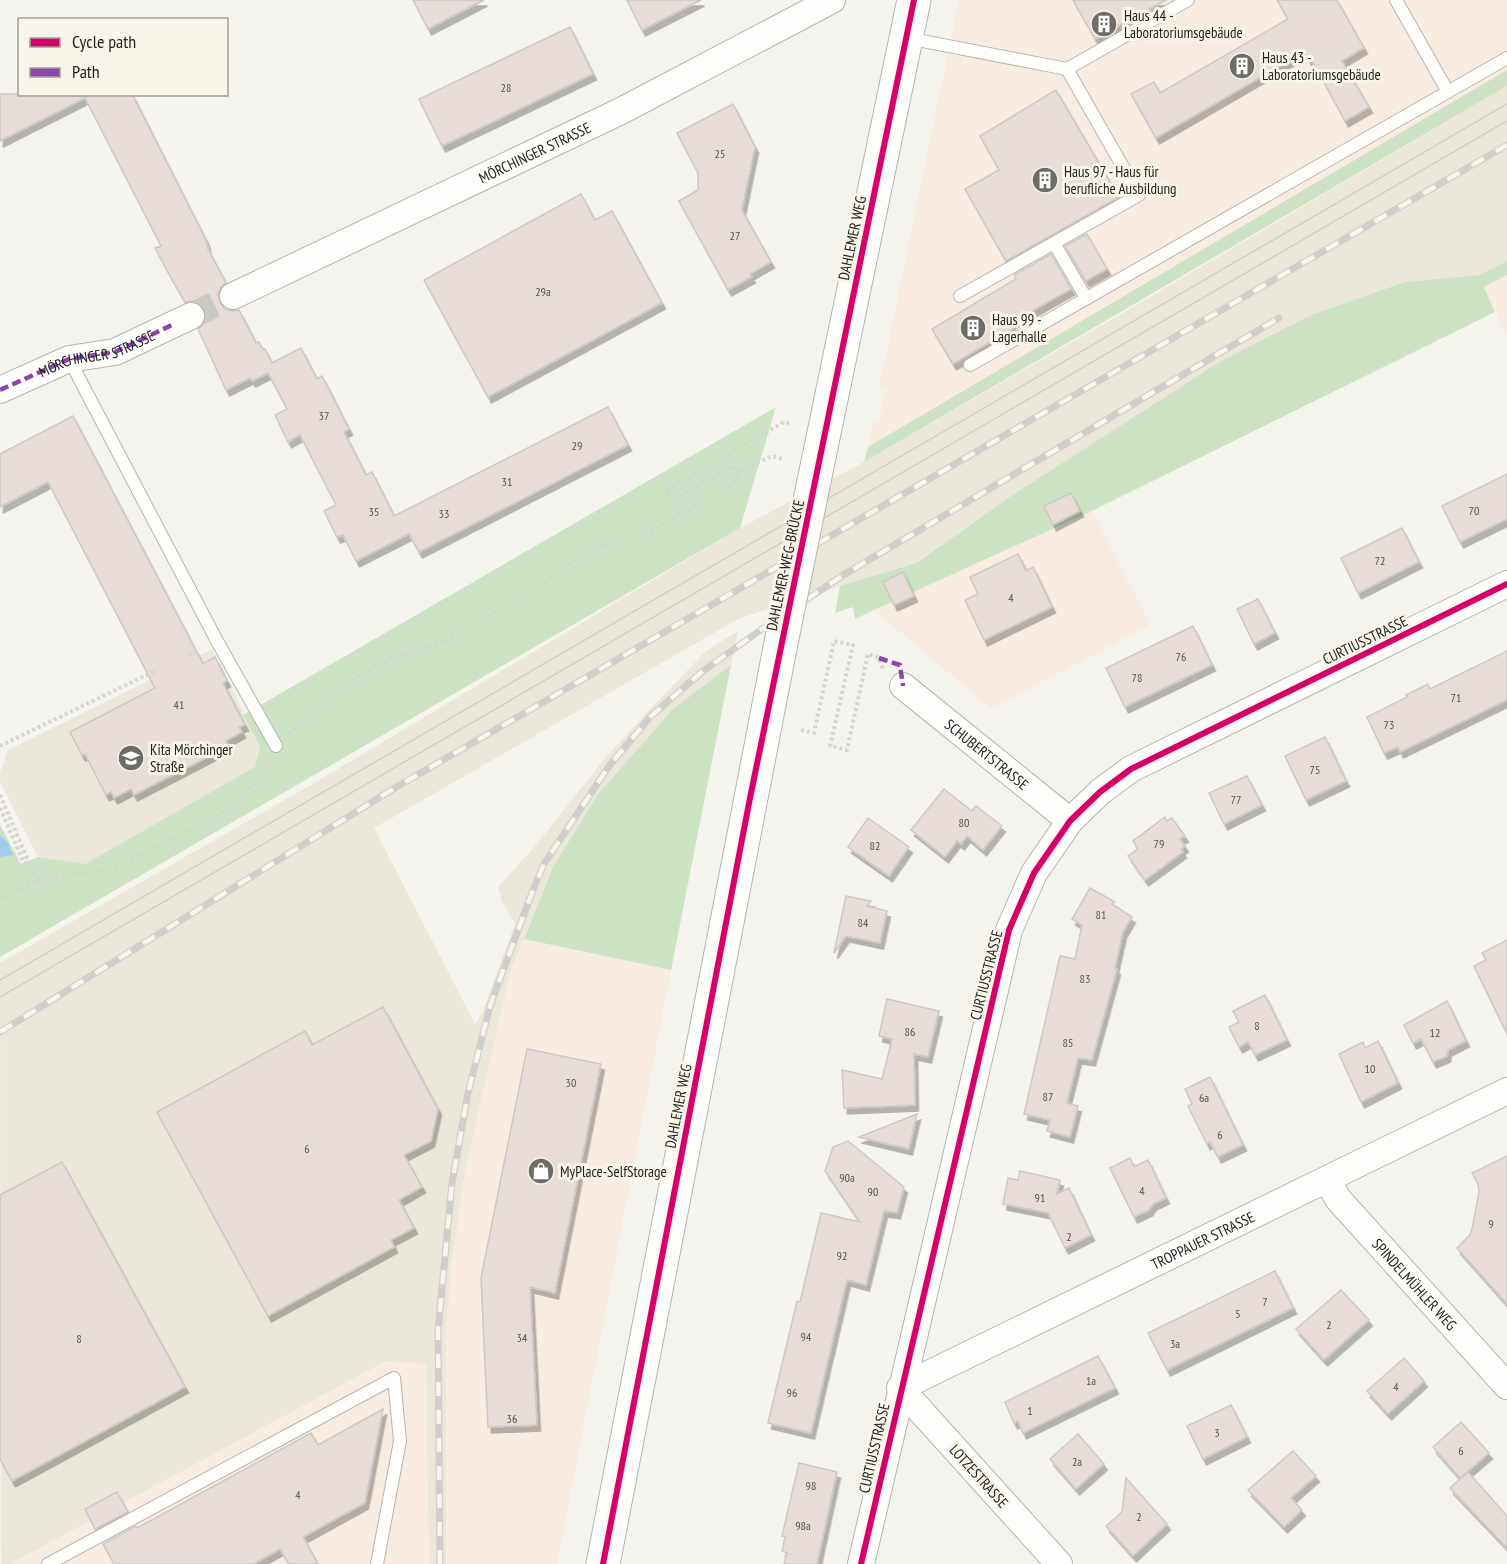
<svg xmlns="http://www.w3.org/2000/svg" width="1507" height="1564" font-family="'PT Sans Narrow',sans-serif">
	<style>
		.commercial { fill: #f8ebe2 }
		.built { fill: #eae6d9 }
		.green { fill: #cde2c2 }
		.water { fill: #a0ccee }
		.building { fill: #e7dcd8; stroke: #cbc8c5; stroke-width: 1.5; filter: url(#shadow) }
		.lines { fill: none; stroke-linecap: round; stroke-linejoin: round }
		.street-tunnel { stroke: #cac9c4; stroke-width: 26; stroke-dasharray: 26 13; stroke-linecap: butt }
		.lane-casing { stroke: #b6b5b0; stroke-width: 14 }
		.street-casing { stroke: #b6b5b0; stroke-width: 28 }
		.secondary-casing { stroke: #b6b5b0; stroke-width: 35 }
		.path { stroke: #d5d4d2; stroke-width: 4; stroke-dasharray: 3 3; stroke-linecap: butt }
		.lane { stroke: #fdfdfc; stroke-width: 12 }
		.street { stroke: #fdfdfc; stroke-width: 26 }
		.secondary { stroke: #fdfdfc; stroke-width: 33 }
		.tram { stroke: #cfcecd; stroke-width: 1.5 }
		.rail-casing { stroke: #cfcecd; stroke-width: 7 }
		.rail { stroke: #f7f4ea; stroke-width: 4.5; stroke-dasharray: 14; stroke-linecap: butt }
		.secondary-bridge-casing { stroke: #b6b5b0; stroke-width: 35; stroke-linecap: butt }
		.secondary-bridge { stroke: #fdfdfc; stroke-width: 33 }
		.quiet { stroke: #8e44ad; stroke-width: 4.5; stroke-dasharray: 9 4.5; stroke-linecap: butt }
		.cycleway-casing { stroke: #f7f4ea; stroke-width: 10 }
		.cycleway { stroke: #d6006c; stroke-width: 6 }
		.labels { text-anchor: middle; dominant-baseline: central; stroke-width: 6; stroke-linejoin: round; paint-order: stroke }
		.number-label { font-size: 12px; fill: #56524e }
		.poi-label { font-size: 15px; fill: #24231f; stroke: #f7f4ea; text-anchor: start }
		.street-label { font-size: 15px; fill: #24231f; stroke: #f7f4ea }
	</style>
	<defs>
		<filter id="shadow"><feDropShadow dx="3.5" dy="6" stdDeviation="0" flood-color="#0004"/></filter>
	</defs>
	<rect width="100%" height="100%" fill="#f4f3ed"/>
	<!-- commercial -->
	<g class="commercial">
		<polygon points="959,0 1507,0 1507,70 868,447 873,422 879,423 885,390 879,389"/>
		<polygon points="1507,275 1507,336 1484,287"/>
		<polygon points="1092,511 1150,625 991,708 874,610"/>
		<polygon points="524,939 671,970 557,1564 446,1564 446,1331 452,1261 465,1172 510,973"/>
		<polygon points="386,1361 426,1363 429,1564 10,1564"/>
	</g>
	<!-- built -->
	<g class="built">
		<polygon points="1507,86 1507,261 1479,275 1405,282 1311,315 1221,361 1014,494 915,563 740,618 374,828 475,1024 482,1013 515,924 502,902 498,887 536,845 602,762 646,713 707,650 738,631 731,665 673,709 598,794 553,867 510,973 465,1172 452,1261 446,1331 446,1564 429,1564 426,1364 386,1361 10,1564 1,1564 0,963 316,782 740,528 864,462 1128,310"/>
		<polygon points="212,649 260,746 255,767 85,864 38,857 0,782 0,772 8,750"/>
	</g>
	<!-- green -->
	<g class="green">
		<polygon points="1507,70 1507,86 864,462 868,447"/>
		<polygon points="1507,261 1507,275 1484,287 1495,312 1092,511 874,610 855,619 853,607 835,613 840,586 916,563 1014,494 1221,361 1311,315 1405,282 1479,275"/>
		<polygon points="776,407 740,528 0,957 0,825 21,864 38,857 85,864 255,767 260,746 243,715"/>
		<polygon points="731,665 671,970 524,939 553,867 598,794 673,709"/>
	</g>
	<!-- water -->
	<polygon class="water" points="0,835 8,843 13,855 0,857"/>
	<!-- building -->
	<g class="building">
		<polygon points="413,0 484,0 428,29"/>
		<polygon points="627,0 701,0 642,30"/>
		<polygon points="1073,0 1166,0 1095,39"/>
		<polygon points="1277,0 1337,0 1364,48 1342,61 1369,107 1345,121 1310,57 1308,59 1304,52 1156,138 1131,94 1154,82 1160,93 1288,19"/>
		<polygon points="570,27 593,74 442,146 419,99"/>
		<polygon points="1056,90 1119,197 1006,261 965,189 999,170 980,136"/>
		<polygon points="0,94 132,94 206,240 208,249 226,283 221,287 218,294 220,303 225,309 231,311 239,310 256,343 259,342 263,350 265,349 272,363 301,348 317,379 322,376 349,429 344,432 366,475 372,472 394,516 608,407 628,445 419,552 409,534 356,561 343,535 337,537 324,511 336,505 300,435 288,442 275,415 287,409 268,373 252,381 250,378 226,390 198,329 203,325 206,318 204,309 200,304 193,301 185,302 171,278 155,248 161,246 85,98 0,141"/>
		<polygon points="733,104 755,147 742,210 771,262 750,274 752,277 728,290 679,201 698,190 698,173 677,133"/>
		<polygon points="581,194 595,220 612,211 662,303 488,397 424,280"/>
		<polygon points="1087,234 1107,269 1086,281 1065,246"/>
		<polygon points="1051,254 1071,289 1011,323 1014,328 953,364 932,329 1016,279 1014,275"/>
		<polygon points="73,416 203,664 215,657 227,681 223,683 245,725 239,727 242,732 226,741 229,746 134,795 131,789 114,798 111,792 106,795 85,754 82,755 70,732 155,688 48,482 0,507 0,454"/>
		<polygon points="1507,474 1507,519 1460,542 1442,506"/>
		<polygon points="1071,493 1080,511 1053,525 1044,506"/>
		<polygon points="1402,528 1419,562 1358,593 1341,558"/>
		<polygon points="1018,554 1026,571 1033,567 1052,607 984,640 965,600 978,594 970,577"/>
		<polygon points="903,572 914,596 894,605 883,582"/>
		<polygon points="1258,599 1275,633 1254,644 1237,609"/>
		<polygon points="1193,626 1212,665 1125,707 1106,668"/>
		<polygon points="1507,651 1507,700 1400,752 1398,747 1384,753 1367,717 1407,697 1406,695 1428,684 1430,689"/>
		<polygon points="1325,737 1346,781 1306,800 1285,756"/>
		<polygon points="1247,776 1262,805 1224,824 1209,793"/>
		<polygon points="944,789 972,811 976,806 1002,826 983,850 967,836 961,844 957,841 945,857 911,830"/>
		<polygon points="1165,817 1167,821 1172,818 1185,836 1180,839 1185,846 1181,849 1183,852 1145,880 1128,856 1138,849 1133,841"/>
		<polygon points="868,818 909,847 889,876 848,847"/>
		<polygon points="1090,888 1115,902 1112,904 1132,917 1123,932 1115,968 1117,969 1092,1060 1078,1058 1067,1103 1078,1106 1070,1137 1047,1131 1050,1120 1024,1114 1060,956 1075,959 1082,925 1072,919"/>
		<polygon points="846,896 871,901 867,906 887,911 880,943 846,936 834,953"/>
		<polygon points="1507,940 1507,1034 1474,966 1486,960 1482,953"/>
		<polygon points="1265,995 1287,1040 1255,1055 1248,1042 1239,1047 1229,1027 1239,1022 1233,1011"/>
		<polygon points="887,999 939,1011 928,1057 914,1054 915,1105 844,1108 842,1070 882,1079 892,1039 879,1036"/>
		<polygon points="1447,1001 1466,1041 1448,1050 1447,1056 1433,1062 1421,1039 1413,1043 1404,1025"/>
		<polygon points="383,1007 438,1109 431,1141 404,1155 422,1187 399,1200 414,1228 391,1240 394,1247 268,1316 157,1112 305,1031 312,1045"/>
		<polygon points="1378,1041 1398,1083 1361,1102 1339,1054 1363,1042 1365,1048"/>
		<polygon points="527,1049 601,1064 555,1293 530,1287 537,1425 488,1427 481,1278"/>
		<polygon points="1210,1077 1243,1145 1218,1157 1210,1142 1207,1144 1188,1106 1192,1104 1185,1089"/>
		<polygon points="917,1114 909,1149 859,1137"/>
		<polygon points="848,1141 904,1187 897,1213 884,1211 866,1285 847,1280 811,1433 768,1423 797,1301 800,1302 821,1213 860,1222 825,1171 833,1147"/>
		<polygon points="1507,1156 1507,1304 1457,1248 1469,1236 1472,1229 1479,1192 1478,1184 1472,1173"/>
		<polygon points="1130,1158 1134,1167 1148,1160 1166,1198 1153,1204 1149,1210 1134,1217 1110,1168"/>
		<polygon points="62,1162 185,1387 12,1481 0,1459 0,1195"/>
		<polygon points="1020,1171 1060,1180 1057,1194 1069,1188 1091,1235 1065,1248 1048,1213 1003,1204 1008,1178 1018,1180"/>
		<polygon points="1275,1271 1293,1308 1167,1370 1148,1333"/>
		<polygon points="1341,1290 1369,1320 1324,1360 1296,1329"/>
		<polygon points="1098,1356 1115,1388 1023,1433 1018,1421 1014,1423 1005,1402"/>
		<polygon points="1404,1358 1424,1381 1388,1414 1367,1391"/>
		<polygon points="1231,1405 1247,1437 1203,1459 1187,1426"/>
		<polygon points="383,1409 365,1503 303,1537 318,1564 289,1564 280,1549 254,1564 114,1564 103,1544 136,1526 137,1528 311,1433 318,1445"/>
		<polygon points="1461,1422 1489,1453 1460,1478 1433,1447"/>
		<polygon points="1078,1434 1104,1464 1076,1489 1050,1459"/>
		<polygon points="1293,1451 1316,1476 1291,1498 1302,1510 1284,1527 1248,1490"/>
		<polygon points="799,1463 837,1472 817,1564 784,1564 787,1553 782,1551 785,1537 782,1536"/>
		<polygon points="1468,1472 1507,1516 1507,1548 1450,1488"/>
		<polygon points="1126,1478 1167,1524 1133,1556 1106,1526 1122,1512"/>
		<polygon points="117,1492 128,1512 95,1529 85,1509"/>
	</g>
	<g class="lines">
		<!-- street-tunnel -->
		<polyline class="street-tunnel" points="191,316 233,296"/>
		<defs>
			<g id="lane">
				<polyline points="1396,0 1448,92"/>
				<polyline points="907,38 1067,69 1188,0"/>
				<polyline points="1054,243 1086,298"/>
				<polyline points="960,296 1139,195 1067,69"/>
				<polyline points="69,359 217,641 276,746"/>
				<polyline points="970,365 1507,58"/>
				<polyline points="48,1564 394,1378 400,1441 377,1564"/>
			</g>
			<g id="street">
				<path id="s1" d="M233,296L621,111L832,0"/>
				<path id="s2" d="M0,390L69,359L115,352L191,316"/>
				<path id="s3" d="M903,686L1070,821"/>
				<path id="s4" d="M1328,1180L1338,1199L1507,1386"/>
				<polyline points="861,1564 1009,930 1034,873 1070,821 1100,792 1131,769 1507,584"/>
				<path id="s5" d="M1059,1564L900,1388L1507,1091"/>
			</g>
			<g id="secondary">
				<polyline points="814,481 914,0"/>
				<polyline points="603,1564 779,653"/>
			</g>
		</defs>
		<!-- lane casing -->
		<use href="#lane" class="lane-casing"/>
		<!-- street casing -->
		<use href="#street" class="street-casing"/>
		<!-- secondary casing -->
		<use href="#secondary" class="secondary-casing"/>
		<!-- path -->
		<g class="path">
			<polyline points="735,473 772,456 782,459"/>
			<polyline points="189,655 200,649"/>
			<polyline points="801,730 814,733 834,641 853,645 830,746 847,750 868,654 879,658 883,669"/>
			<polyline points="289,734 329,694 391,658 441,642 545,584 579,556 618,540 652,530 739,480 731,466 673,501 667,490 784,422 789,423"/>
			<polyline points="0,746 157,670"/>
			<polyline points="0,795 37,881"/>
			<polyline points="0,808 24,863 31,863"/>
			<polyline points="0,899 37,881 115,867 217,817 257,782 272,763"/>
		</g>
		<!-- lane -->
		<use href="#lane" class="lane"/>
		<!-- street -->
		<use href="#street" class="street"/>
		<!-- secondary -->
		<use href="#secondary" class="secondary"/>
		<!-- tram -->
		<g class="tram">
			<polyline points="0,980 1507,104"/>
			<polyline points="0,997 1507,121"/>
		</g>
		<defs>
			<g id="rail">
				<polyline points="0,1032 398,786 1507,145"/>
				<polyline points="440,1564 438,1331 452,1183 468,1093 490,1006 533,890 544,864 609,766 651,716 703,671 762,629 845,574 1279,318"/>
			</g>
		</defs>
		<!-- rail casing -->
		<use href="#rail" class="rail-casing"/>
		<!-- rail -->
		<use href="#rail" class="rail"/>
		<defs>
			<polyline id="secondary-bridge" points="779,653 814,481"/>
		</defs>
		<!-- secondary-bridge casing -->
		<use href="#secondary-bridge" class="secondary-bridge-casing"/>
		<!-- secondary-bridge -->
		<use href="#secondary-bridge" class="secondary-bridge"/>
		<!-- quiet -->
		<g class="quiet">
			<polyline points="0,390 69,359 115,352 174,324"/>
			<polyline points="879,658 900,665 903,686"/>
		</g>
		<defs>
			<g id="cycleway">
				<polyline points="603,1564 750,798 914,0"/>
				<polyline points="861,1564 1009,930 1034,873 1070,821 1100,792 1131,769 1507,584"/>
			</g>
		</defs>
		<!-- cycleway casing -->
		<use href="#cycleway" class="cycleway-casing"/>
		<!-- cycleway -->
		<use href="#cycleway" class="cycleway"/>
	</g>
	<!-- icons -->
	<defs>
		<symbol id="building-disc" viewBox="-11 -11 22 22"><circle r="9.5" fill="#6d6c67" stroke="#f7f4ea"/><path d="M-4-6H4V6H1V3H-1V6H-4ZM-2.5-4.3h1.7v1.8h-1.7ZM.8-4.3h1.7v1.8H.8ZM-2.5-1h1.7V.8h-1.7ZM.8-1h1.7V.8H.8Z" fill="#fff"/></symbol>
		<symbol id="school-disc" viewBox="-11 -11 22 22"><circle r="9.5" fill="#6d6c67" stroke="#f7f4ea"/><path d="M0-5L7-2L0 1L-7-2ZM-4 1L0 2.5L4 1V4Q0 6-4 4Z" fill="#fff"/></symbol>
		<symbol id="shop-disc" viewBox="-11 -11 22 22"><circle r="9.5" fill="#6d6c67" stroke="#f7f4ea"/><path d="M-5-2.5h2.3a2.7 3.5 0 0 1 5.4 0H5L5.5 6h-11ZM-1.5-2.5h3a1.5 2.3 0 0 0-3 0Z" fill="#fff"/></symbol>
	</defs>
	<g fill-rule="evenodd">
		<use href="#building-disc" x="1089" y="9" width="30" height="30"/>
		<use href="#building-disc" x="1227" y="51" width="30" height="30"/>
		<use href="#building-disc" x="1030" y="165" width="30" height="30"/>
		<use href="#building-disc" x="958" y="313" width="30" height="30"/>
		<use href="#school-disc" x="116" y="743" width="30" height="30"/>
		<use href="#shop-disc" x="526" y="1156" width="30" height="30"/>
	</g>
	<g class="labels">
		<!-- number labels -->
		<g class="number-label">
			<text x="506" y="87">28</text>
			<text x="720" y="153">25</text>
			<text x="735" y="235">27</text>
			<text x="543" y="291">29a</text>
			<text x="324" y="415">37</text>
			<text x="577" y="445">29</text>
			<text x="507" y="481">31</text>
			<text x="1474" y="510">70</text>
			<text x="374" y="511">35</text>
			<text x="444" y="513">33</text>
			<text x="1380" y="560">72</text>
			<text x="1011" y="597">4</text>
			<text x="1181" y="656">76</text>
			<text x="1137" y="677">78</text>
			<text x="1456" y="697">71</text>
			<text x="179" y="704">41</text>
			<text x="1389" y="724">73</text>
			<text x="1315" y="769">75</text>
			<text x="1236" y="799">77</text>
			<text x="964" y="822">80</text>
			<text x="1159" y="843">79</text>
			<text x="875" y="845">82</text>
			<text x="1101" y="914">81</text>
			<text x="863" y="922">84</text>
			<text x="1085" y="978">83</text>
			<text x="1257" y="1025">8</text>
			<text x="910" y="1031">86</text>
			<text x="1435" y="1032">12</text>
			<text x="1068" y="1042">85</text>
			<text x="1370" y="1068">10</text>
			<text x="571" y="1082">30</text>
			<text x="1048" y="1096">87</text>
			<text x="1204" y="1097">6a</text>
			<text x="1220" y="1134">6</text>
			<text x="307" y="1148">6</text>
			<text x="847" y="1177">90a</text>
			<text x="1142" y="1190">4</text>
			<text x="873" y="1191">90</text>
			<text x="1040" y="1197">91</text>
			<text x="1491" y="1223">9</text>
			<text x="1069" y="1236">2</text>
			<text x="842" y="1255">92</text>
			<text x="1265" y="1301">7</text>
			<text x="1238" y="1313">5</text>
			<text x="1329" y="1324">2</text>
			<text x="806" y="1336">94</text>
			<text x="522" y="1337">34</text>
			<text x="79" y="1338">8</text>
			<text x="1175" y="1343">3a</text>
			<text x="1091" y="1380">1a</text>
			<text x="1396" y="1386">4</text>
			<text x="792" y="1392">96</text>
			<text x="1030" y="1410">1</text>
			<text x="512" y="1418">36</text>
			<text x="1217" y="1432">3</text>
			<text x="1461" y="1450">6</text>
			<text x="1077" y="1461">2a</text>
			<text x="811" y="1485">98</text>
			<text x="298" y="1494">4</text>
			<text x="1139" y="1516">2</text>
			<text x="803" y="1525">98a</text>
		</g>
		<!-- poi labels -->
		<g class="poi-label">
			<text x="1124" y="15">Haus 44 -<tspan x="1124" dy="17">Laboratoriumsgebäude</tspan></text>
			<text x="1262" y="57">Haus 43 -<tspan x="1262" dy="17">Laboratoriumsgebäude</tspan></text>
			<text x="1064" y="171">Haus 97 - Haus für<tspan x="1064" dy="17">berufliche Ausbildung</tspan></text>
			<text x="992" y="319">Haus 99 -<tspan x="992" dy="17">Lagerhalle</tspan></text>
			<text x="150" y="749">Kita Mörchinger<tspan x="150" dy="17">Straße</tspan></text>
			<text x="560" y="1171">MyPlace-SelfStorage</text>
		</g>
		<!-- street labels -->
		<g class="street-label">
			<text stroke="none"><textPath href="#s1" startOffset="334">MÖRCHINGER STRASSE</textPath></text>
			<text transform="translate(852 238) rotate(-78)">DAHLEMER WEG</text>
			<text stroke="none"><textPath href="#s2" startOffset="104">MÖRCHINGER STRASSE</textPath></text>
			<text transform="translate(785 565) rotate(-78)">DAHLEMER-WEG-BRÜCKE</text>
			<text transform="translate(1365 640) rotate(-26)">CURTIUSSTRASSE</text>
			<text stroke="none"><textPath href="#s3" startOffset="108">SCHUBERTSTRASSE</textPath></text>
			<text transform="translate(986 975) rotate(-76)">CURTIUSSTRASSE</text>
			<text transform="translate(678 1106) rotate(-79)">DAHLEMER WEG</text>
			<text stroke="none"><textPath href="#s5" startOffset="574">TROPPAUER STRASSE</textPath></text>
			<text stroke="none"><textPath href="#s4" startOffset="136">SPINDELMÜHLER WEG</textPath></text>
			<text transform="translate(874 1448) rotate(-77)">CURTIUSSTRASSE</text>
			<text transform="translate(979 1476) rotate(48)">LOTZESTRASSE</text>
		</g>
	</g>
	<!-- legend -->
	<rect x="18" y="18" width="210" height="78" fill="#f7f4ea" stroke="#a3a099" stroke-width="1.5"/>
	<rect x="30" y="38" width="30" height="9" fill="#d6006c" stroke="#a3a099" stroke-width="1.5"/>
	<text x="72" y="48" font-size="18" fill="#24231f">Cycle path</text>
	<rect x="30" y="68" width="30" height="9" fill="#8e44ad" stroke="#a3a099" stroke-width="1.5"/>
	<text x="72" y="78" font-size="18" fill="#24231f">Path</text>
</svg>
